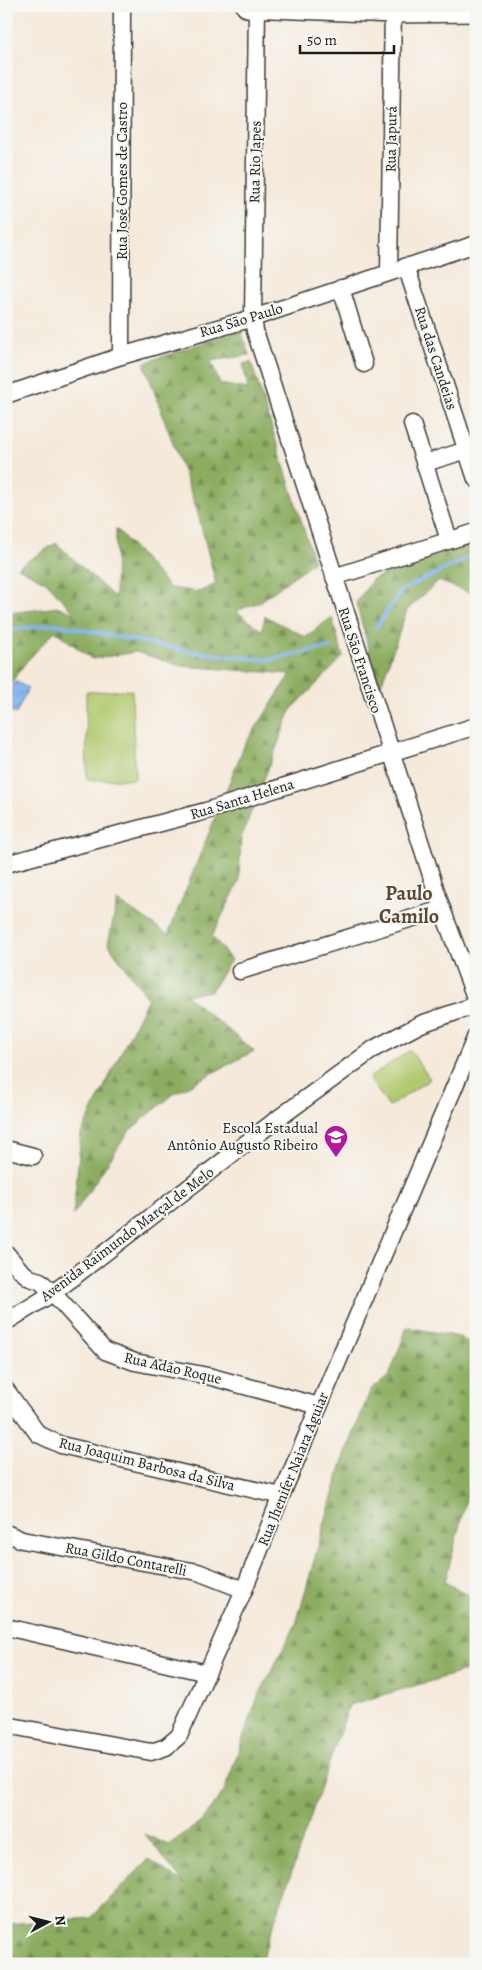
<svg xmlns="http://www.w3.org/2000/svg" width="482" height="1970" font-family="Alegreya,serif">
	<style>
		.grass { fill: #b1c96e; stroke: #667245 }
		.forest { fill: url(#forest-firs); stroke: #54643e }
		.water { fill: url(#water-waves); stroke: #4f6885 }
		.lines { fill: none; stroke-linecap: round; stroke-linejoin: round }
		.stream { stroke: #82b4ee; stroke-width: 4 }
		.minor-casing { stroke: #3d3b38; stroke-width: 19 }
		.major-casing { stroke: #3d3b38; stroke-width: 24 }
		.minor { stroke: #fff; stroke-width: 16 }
		.major { stroke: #fff; stroke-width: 21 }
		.labels { text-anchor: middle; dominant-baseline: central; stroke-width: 4; stroke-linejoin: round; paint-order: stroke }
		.street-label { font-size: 15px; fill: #1c1c1c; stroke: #f6f6f2 }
		.poi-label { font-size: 15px; fill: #1c1c1c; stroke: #f6f6f2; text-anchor: end }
		.district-label { font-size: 20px; font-weight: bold; fill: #5c4832; stroke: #f6f6f2 }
	</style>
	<defs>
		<pattern id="forest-firs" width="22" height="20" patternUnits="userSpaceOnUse" patternTransform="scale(1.25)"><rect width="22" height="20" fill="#8cad61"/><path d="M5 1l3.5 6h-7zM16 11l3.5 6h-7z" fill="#728c4f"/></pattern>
		<pattern id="water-waves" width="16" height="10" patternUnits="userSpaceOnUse" patternTransform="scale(1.25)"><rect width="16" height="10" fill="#82b4ee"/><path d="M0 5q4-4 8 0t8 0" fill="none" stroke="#709acc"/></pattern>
	</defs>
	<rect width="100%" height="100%" fill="#f6f6f2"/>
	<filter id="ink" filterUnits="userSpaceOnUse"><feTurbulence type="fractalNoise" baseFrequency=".02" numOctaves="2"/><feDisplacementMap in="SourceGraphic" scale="10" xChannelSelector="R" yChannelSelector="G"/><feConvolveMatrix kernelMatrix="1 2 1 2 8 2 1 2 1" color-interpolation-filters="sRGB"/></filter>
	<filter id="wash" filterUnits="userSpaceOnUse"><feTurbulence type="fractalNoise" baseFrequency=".0096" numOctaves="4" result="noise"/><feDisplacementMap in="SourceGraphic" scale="20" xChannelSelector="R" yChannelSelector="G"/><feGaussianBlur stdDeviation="1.12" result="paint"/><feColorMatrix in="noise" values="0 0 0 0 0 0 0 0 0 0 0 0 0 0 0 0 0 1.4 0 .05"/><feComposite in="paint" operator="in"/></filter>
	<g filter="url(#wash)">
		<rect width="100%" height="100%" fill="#f5e9da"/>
		<!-- grass -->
		<g class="grass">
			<polygon points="132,690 135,779 87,780 86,692"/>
			<polygon points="410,1050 430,1079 389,1107 369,1078"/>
		</g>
		<!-- forest -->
		<g class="forest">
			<polygon points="241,330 249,355 211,361 220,384 248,389 243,364 251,362 314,561 260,602 236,611 262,631 265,616 306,637 332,617 343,657 291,710 241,838 239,882 212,936 231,960 211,991 186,995 254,1051 175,1093 129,1131 73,1215 81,1134 148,998 108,944 117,901 168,934 244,746 291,674 182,666 136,652 92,659 55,631 26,662 6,690 6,611 9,613 59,607 75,614 46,582 18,567 56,543 115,598 116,528 170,588 199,592 216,584 197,510 144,363"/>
			<polygon points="476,543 476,595 438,581 407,610 380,688 356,603 373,579 453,549"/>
			<polygon points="407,1327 460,1337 476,1349 476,1462 445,1582 474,1598 476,1606 476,1668 349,1705 260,1964 6,1964 6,1924 91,1918 149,1859 185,1885 145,1834 168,1845 201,1822 224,1791 258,1697 296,1624 341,1466 370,1391 389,1376"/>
		</g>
		<!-- water -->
		<polygon class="water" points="15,681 28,688 16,714 6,709 6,699"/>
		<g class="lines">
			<!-- stream -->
			<g class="stream">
				<polyline points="376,627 402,590 476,554"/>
				<polyline points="6,631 54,624 192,652 267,660 330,647"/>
			</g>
		</g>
	</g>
	<g filter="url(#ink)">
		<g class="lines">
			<defs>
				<g id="minor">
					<polyline points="257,6 253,318 255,331 442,909 476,1000"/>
					<polyline points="406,266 476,479"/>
					<polyline points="389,272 393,6"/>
					<polyline points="341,288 364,364"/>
					<polyline points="121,356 122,6"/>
					<polyline points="6,395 121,356 253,318 476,244"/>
					<polyline points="412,424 449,540"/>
					<polyline points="425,463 467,450"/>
					<polyline points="334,577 476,532"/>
					<polyline points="6,864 206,811 476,726"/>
					<polyline points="240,971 442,909"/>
					<polyline points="6,1149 33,1156"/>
					<polyline points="6,1253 21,1271 30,1278 40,1281 53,1293 105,1351 135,1362 208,1376 319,1406"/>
					<polyline points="6,1322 53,1293 272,1123 375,1048 421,1024 476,1005"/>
					<polyline points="6,1390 38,1434 61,1445 281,1496"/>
					<polyline points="6,1533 22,1540 198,1572 244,1590"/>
					<polyline points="6,1627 207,1673"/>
					<polyline points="6,1725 151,1752 166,1747 179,1736 244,1590 281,1496 476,1036"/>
				</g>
				<polyline id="major" points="247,6 393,12 476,11"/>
			</defs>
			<!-- minor casing -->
			<use href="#minor" class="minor-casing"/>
			<!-- major casing -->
			<use href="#major" class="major-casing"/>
			<!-- minor -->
			<use href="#minor" class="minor"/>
			<!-- major -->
			<use href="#major" class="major"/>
		</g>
	</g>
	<!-- icons -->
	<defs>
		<symbol id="school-pin" viewBox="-11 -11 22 30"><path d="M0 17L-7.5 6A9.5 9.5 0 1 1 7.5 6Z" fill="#b5179e" stroke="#f6f6f2"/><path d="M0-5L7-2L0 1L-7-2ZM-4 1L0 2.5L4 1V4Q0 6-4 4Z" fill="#fff"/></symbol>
	</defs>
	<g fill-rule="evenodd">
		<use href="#school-pin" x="322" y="1123" width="28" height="38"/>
	</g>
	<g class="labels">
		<!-- street labels -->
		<g class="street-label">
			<text transform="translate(391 139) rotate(-89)">Rua Japurá</text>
			<text transform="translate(255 162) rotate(-89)">Rua Rio Japes</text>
			<text transform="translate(122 181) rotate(-90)">Rua José Gomes de Castro</text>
			<text transform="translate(241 320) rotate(-17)">Rua São Paulo</text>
			<text transform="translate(436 358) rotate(72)">Rua das Candeias</text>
			<text transform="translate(360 660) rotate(72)">Rua São Francisco</text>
			<text transform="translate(242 799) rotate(-17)">Rua Santa Helena</text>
			<text transform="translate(127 1234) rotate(-37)">Avenida Raimundo Marçal de Melo</text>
			<text transform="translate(173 1368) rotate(13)">Rua Adão Roque</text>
			<text transform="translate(147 1464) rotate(14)">Rua Joaquim Barbosa da Silva</text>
			<text transform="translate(293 1469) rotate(-68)">Rua Jhenifer Naiara Aguiar</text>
			<text transform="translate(126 1559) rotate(11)">Rua Gildo Contarelli</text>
		</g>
		<!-- poi labels -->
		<g class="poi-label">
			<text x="318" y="1128">Escola Estadual<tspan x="318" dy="17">Antônio Augusto Ribeiro</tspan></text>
		</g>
		<!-- district labels -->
		<g class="district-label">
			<text x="409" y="893">Paulo<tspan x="409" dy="23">Camilo</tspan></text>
		</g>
	</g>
	<!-- margin -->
	<rect width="482" height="1970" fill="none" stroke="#f6f6f2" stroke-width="25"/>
	<!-- north arrow -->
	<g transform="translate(48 1922) rotate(83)" stroke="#f6f6f2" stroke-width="4" paint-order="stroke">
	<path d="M0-4L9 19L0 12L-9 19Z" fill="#1c1c1c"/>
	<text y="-8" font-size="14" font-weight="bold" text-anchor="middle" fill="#1c1c1c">N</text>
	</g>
	<!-- scale -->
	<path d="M300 45v8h94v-8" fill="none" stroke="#1c1c1c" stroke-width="2.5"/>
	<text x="307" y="45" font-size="15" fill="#1c1c1c" stroke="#f6f6f2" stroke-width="4" paint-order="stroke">50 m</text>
</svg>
